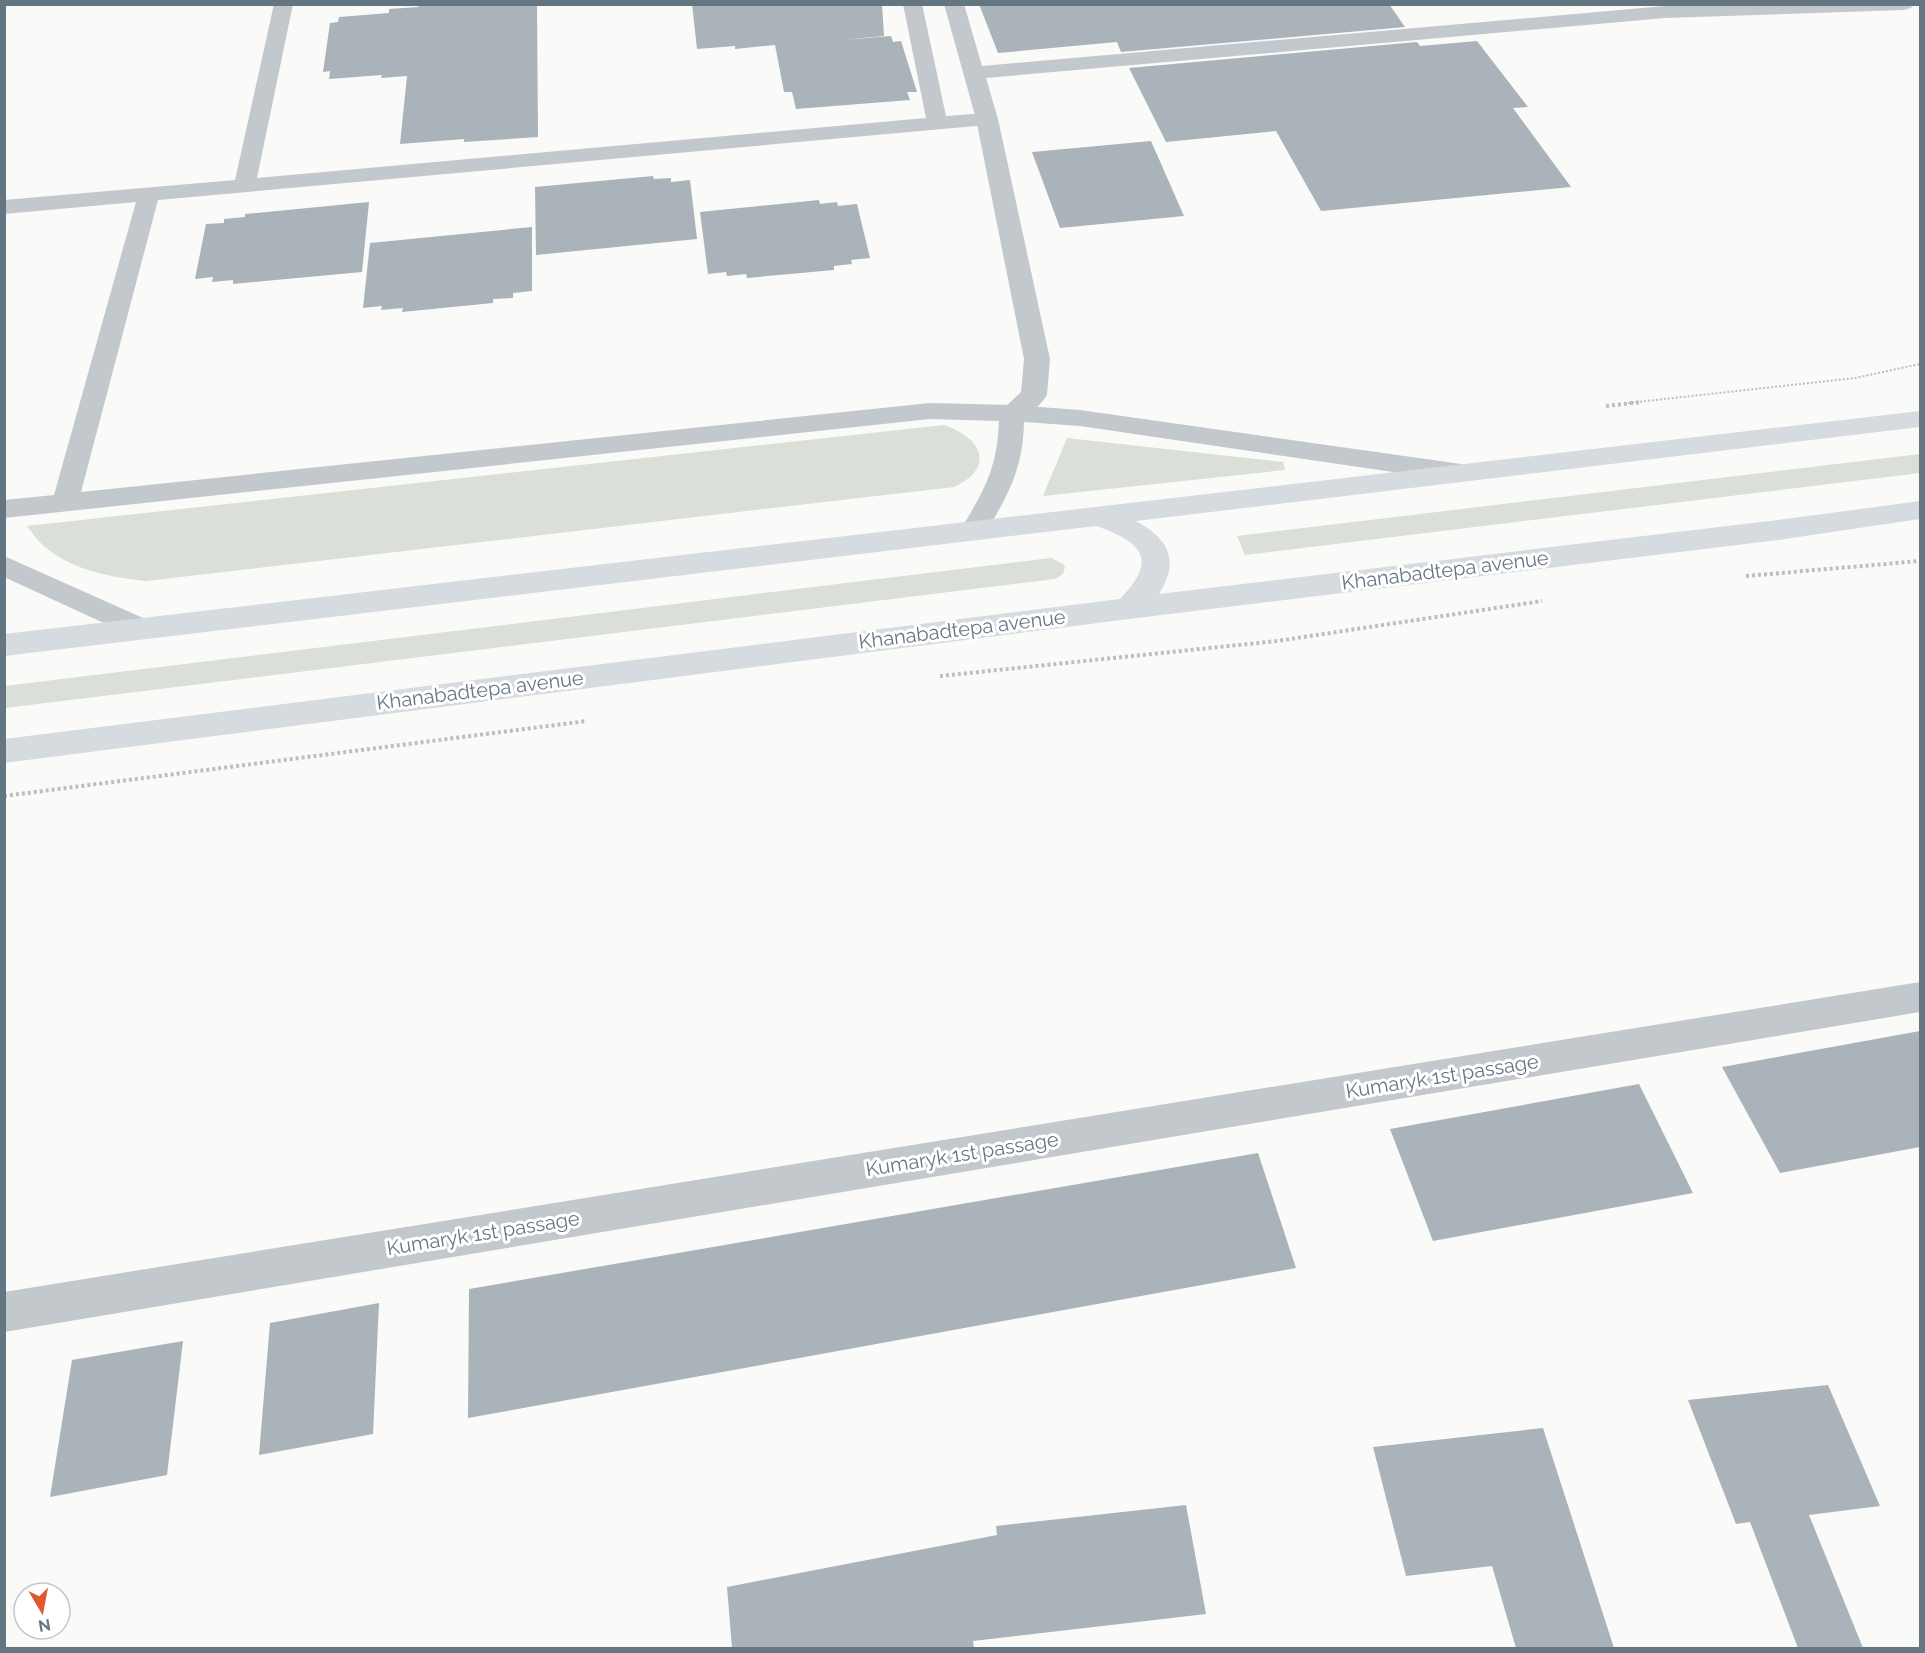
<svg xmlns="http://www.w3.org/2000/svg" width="1925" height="1653" font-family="Raleway,sans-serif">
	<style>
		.green { fill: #dadfd7 }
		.building { fill: #aab3b9 }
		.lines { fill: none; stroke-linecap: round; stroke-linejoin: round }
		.path-far1 { stroke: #bbbfc2; stroke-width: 2; stroke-dasharray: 2 2; stroke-linecap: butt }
		.path { stroke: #bbbfc2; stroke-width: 4; stroke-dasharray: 3 3; stroke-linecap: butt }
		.service { fill: #c3c8cc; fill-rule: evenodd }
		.minor { fill: #c3c8cc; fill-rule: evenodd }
		.trunk { fill: #d6dbdf; fill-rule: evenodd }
		.labels { text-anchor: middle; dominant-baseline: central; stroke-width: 6; stroke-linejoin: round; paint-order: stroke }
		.street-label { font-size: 20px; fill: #657683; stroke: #fff }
	</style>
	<rect width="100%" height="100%" fill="#fafaf8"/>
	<!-- green -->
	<g class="green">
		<path d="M944,425C982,438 996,467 954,487L146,581C111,577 74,571 45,547C38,541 32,533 27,526Z"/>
		<polygon points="1067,438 1283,462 1285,470 1043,496"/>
		<polygon points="1920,454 1920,473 1245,555 1237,536"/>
		<polygon points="1051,558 1063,564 1065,567 1063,574 1055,579 5,708 5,686"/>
	</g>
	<!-- building -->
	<g class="building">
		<polygon points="419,4 537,4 538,137 464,142 464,139 400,144 407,76 381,78 382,75 329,79 330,71 323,72 330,23 338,22 339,17 389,13 389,9 418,7"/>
		<polygon points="692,4 882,4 884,36 842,40 891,36 893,42 901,41 917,92 907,92 910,100 796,109 792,92 784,92 775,45 735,49 735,46 697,49"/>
		<polygon points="979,4 1389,4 1405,27 1121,52 1117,42 998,53"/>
		<polygon points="1477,41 1528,107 1513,108 1571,187 1321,211 1276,131 1166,142 1129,68 1417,42 1420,46"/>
		<polygon points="1151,141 1184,216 1060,228 1032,152"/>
		<polygon points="653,176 654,179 671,178 671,182 690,180 697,239 536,255 535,187"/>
		<polygon points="819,200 820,204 837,202 838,206 857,204 870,258 851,260 852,264 834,266 834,270 747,278 746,274 727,276 726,272 708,274 700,212"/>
		<polygon points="369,202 362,272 233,284 233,280 212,282 213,277 195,279 206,224 224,223 224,219 245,217 245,214"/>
		<polygon points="532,227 532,291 513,293 513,298 493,299 493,303 402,312 403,308 381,310 382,306 363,308 370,243"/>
		<polygon points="1920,1031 1920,1147 1780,1173 1722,1067"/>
		<polygon points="1639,1084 1693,1193 1433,1241 1390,1129"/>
		<polygon points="1258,1153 1296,1268 468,1418 469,1289"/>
		<polygon points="379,1303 373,1434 259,1455 270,1323"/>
		<polygon points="183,1341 167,1475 50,1497 72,1360"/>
		<polygon points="1828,1385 1880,1506 1809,1515 1863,1648 1798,1648 1750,1522 1736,1524 1688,1400"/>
		<polygon points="1543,1428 1614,1648 1516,1648 1492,1566 1406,1576 1373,1447"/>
		<polygon points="1186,1505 1206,1614 973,1641 974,1648 732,1648 727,1587 997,1535 996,1526"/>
	</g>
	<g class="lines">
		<!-- path-far1 -->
		<polyline class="path-far1" points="1628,403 1855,378 1920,364"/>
		<!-- path -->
		<g class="path">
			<polyline points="1606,406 1642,402"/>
			<polyline points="1746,576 1920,561"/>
			<polyline points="940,676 1277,641 1542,601"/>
			<polyline points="4,796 587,721"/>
		</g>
		<!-- service -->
		<g class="service">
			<path d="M274,4H293L257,178L926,118L903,4H922L946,116L987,113L994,115L997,119L994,123L987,125L158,200L81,492L930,403L1012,405L1080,410L1461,464L1470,467L1474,473L1470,479L1461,482L1080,426L1024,422C1023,471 1007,496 983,538L973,540L963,538L960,531C984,490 997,470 999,421L930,419L4,518V500L54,495L136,202L4,214V200L235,180Z"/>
			<polygon points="4,556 152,622 156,629 152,636 142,639 132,636 4,577"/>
		</g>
		<!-- minor -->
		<g class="minor">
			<path d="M944,4H964L982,66L1665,6L1914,4L1911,8L1904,10L1665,18L986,78L998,119L1050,359L1047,395C1037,410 1020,424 1003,419L999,413L1021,392L1024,359L976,119Z"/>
			<polygon points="1920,982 1920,1012 4,1332 4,1292"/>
		</g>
		<!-- trunk -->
		<path class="trunk" d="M1920,411V427L1136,521C1169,539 1180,561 1159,594L1778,520L1920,501V519L1778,540L1129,619L4,763V739L1120,599C1159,559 1142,542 1096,526L4,656V634Z"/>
	</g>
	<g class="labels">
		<!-- street labels -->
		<g class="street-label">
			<text transform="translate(1445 570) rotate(-7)">Khanabadtepa avenue</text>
			<text transform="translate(962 629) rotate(-7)">Khanabadtepa avenue</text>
			<text transform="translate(480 690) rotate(-7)">Khanabadtepa avenue</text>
			<text transform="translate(1442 1076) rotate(-9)">Kumaryk 1st passage</text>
			<text transform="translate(962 1154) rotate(-9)">Kumaryk 1st passage</text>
			<text transform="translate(483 1233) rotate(-9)">Kumaryk 1st passage</text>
		</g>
	</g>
	<!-- border -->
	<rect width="1925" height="1653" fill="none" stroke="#657683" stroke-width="12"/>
	<!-- north arrow -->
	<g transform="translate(42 1611) rotate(170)"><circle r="28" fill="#ffffff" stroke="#c1c8cd" stroke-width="1.5"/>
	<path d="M0-4.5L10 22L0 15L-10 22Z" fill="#e4572e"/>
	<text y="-9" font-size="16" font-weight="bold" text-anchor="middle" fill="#657683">N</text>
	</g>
</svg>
